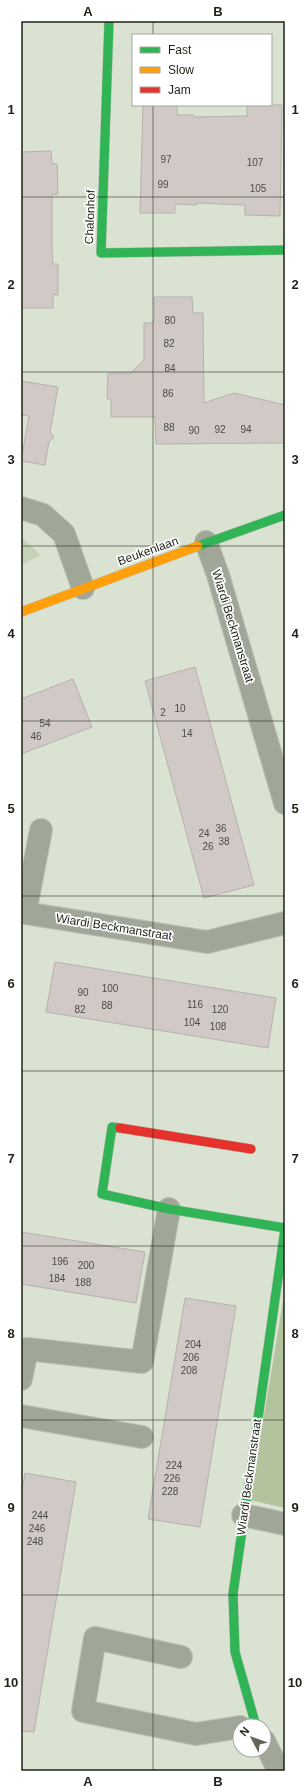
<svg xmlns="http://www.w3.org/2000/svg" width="306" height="1792" font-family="Helvetica,sans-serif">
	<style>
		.green { fill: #c6d2b7 }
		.forest { fill: #b2c39e }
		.building { fill: #d1c9c5; stroke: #b5b2ad }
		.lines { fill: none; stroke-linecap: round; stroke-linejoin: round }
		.street-casing { stroke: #b8beb1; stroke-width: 24 }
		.fast-casing { stroke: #b8beb1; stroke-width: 10 }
		.slow-casing { stroke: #b8beb1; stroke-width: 10 }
		.jam-casing { stroke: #b8beb1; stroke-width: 10 }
		.street { stroke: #a0a798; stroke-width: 22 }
		.fast { stroke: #30b455; stroke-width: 9 }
		.slow { stroke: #ff9f0a; stroke-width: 9 }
		.jam { stroke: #e5322d; stroke-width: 9 }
		.grid { fill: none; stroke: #1d2216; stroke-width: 1; stroke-opacity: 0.55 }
		.labels { text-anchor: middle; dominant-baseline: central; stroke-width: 3.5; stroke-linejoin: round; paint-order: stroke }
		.number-label { font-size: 10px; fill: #4a4c42 }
		.street-label { font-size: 12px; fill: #1d2216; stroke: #fff }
		.neatline { fill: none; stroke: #1d2216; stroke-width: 1.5 }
		.grid-label { font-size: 13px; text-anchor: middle; font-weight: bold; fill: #1d2216 }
	</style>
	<rect width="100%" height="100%" fill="#dae2d1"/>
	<!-- green -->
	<polygon class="green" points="21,537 41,555 21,565"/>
	<!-- forest -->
	<polygon class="forest" points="285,1289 285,1508 250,1500"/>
	<!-- building -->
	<g class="building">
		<polygon points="143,105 177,105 177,115 194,115 194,117 247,116 247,105 282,105 280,216 245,215 245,205 197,203 197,205 175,204 175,213 140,213"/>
		<polygon points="51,151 52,164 57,164 58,194 52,195 52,251 53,264 58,264 58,295 53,294 53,308 21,308 21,152"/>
		<polygon points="154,297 192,297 193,313 203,313 204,403 234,393 285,405 285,443 156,444 155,417 111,417 111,399 107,399 108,373 131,373 144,360 144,323 154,323"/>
		<polygon points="21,381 58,387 50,432 54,437 49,442 45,465 21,461 29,416 21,415"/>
		<polygon points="195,667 254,885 204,898 145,681"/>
		<polygon points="73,679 92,727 21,754 21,699"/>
		<polygon points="55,962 276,998 268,1048 46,1012"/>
		<polygon points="21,1232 145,1252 136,1303 21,1284"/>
		<polygon points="185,1298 236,1306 200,1527 148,1519"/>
		<polygon points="25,1473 76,1482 34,1732 21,1731 21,1497"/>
	</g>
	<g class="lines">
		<defs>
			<g id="street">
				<polyline points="21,508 43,515 64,534 83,588"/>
				<polyline points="206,542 218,575 285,803"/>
				<polyline points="41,830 25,913 207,942 285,923"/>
				<polyline points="21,1379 27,1349 142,1362 169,1209"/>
				<polyline points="21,1416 142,1437"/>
				<polyline points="243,1515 285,1524"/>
				<polyline points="181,1657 95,1638 83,1711 196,1734 240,1727"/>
				<polyline points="264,1741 279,1771"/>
			</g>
			<g id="fast">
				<polyline points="109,21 101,253 285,250"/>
				<polyline points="198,546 285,515"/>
				<polyline points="120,1128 112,1127 102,1194 169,1209 285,1228"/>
				<polyline points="256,1726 235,1652 233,1594 285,1229"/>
			</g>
			<polyline id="slow" points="21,612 198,546"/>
			<polyline id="jam" points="120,1128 251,1149"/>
		</defs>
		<!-- street casing -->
		<use href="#street" class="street-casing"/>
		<!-- fast casing -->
		<use href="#fast" class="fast-casing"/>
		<!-- slow casing -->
		<use href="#slow" class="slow-casing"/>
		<!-- jam casing -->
		<use href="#jam" class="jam-casing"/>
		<!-- street -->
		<use href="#street" class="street"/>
		<!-- fast -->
		<use href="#fast" class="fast"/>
		<!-- slow -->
		<use href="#slow" class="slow"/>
		<!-- jam -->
		<use href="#jam" class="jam"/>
	</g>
	<!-- grid -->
	<path class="grid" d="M153,21V35M153,105V1771M21,197H285M21,372H285M21,546H285M21,721H285M21,896H285M21,1071H285M21,1246H285M21,1420H285M21,1595H285"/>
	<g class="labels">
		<!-- number labels -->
		<g class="number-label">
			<text x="166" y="159">97</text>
			<text x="255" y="162">107</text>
			<text x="163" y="184">99</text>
			<text x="258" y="188">105</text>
			<text x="170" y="320">80</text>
			<text x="169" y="343">82</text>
			<text x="170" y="368">84</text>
			<text x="168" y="393">86</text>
			<text x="169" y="427">88</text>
			<text x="220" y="429">92</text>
			<text x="246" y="429">94</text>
			<text x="194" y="430">90</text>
			<text x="180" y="708">10</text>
			<text x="163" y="712">2</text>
			<text x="45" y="723">54</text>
			<text x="187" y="733">14</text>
			<text x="36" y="736">46</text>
			<text x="221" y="828">36</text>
			<text x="204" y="833">24</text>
			<text x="224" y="841">38</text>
			<text x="208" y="846">26</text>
			<text x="110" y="988">100</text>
			<text x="83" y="992">90</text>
			<text x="195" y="1004">116</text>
			<text x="107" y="1005">88</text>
			<text x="80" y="1009">82</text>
			<text x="220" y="1009">120</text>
			<text x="192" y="1022">104</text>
			<text x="218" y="1026">108</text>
			<text x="60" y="1261">196</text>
			<text x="86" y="1265">200</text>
			<text x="57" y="1278">184</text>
			<text x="83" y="1282">188</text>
			<text x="193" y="1344">204</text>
			<text x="191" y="1357">206</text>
			<text x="189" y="1370">208</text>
			<text x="174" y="1465">224</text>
			<text x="172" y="1478">226</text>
			<text x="170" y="1491">228</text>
			<text x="40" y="1515">244</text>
			<text x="37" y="1528">246</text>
			<text x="35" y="1541">248</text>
		</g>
		<!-- street labels -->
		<g class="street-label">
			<text transform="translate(90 217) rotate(-88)">Chalonhof</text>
			<text transform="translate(148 551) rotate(-20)">Beukenlaan</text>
			<text transform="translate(233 626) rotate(73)">Wiardi Beckmanstraat</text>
			<text transform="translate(114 927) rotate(9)">Wiardi Beckmanstraat</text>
			<text transform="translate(249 1477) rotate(-82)">Wiardi Beckmanstraat</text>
		</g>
	</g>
	<!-- border -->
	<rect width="306" height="1792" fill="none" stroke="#ffffff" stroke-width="44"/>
	<!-- legend -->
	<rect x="132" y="34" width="140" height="72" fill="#ffffff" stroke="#a5a7a2"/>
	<rect x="140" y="47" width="20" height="6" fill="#30b455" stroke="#a5a7a2"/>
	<text x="168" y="54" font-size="12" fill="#1d2216">Fast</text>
	<rect x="140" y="67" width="20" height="6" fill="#ff9f0a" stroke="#a5a7a2"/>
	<text x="168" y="74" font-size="12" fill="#1d2216">Slow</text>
	<rect x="140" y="87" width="20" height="6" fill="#e5322d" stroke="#a5a7a2"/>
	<text x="168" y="94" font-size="12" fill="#1d2216">Jam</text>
	<!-- north arrow -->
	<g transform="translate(252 1738) rotate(311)"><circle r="19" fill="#ffffff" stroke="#a5a7a2"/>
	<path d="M0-3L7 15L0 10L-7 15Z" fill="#5f6557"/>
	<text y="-6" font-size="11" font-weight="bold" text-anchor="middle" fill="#1d2216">N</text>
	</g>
	<rect x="22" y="22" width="262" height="1748" class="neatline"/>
	<g class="grid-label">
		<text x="88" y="16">A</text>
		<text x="218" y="16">B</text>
		<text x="11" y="114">1</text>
		<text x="295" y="114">1</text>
		<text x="11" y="289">2</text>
		<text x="295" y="289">2</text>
		<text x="11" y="464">3</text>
		<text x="295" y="464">3</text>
		<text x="11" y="638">4</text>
		<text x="295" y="638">4</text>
		<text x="11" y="813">5</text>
		<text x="295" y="813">5</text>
		<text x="11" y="988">6</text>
		<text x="295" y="988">6</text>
		<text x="11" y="1163">7</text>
		<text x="295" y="1163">7</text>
		<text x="11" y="1338">8</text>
		<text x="295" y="1338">8</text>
		<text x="11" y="1512">9</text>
		<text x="295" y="1512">9</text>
		<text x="11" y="1687">10</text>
		<text x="295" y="1687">10</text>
		<text x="88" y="1786">A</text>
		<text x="218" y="1786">B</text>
	</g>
</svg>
